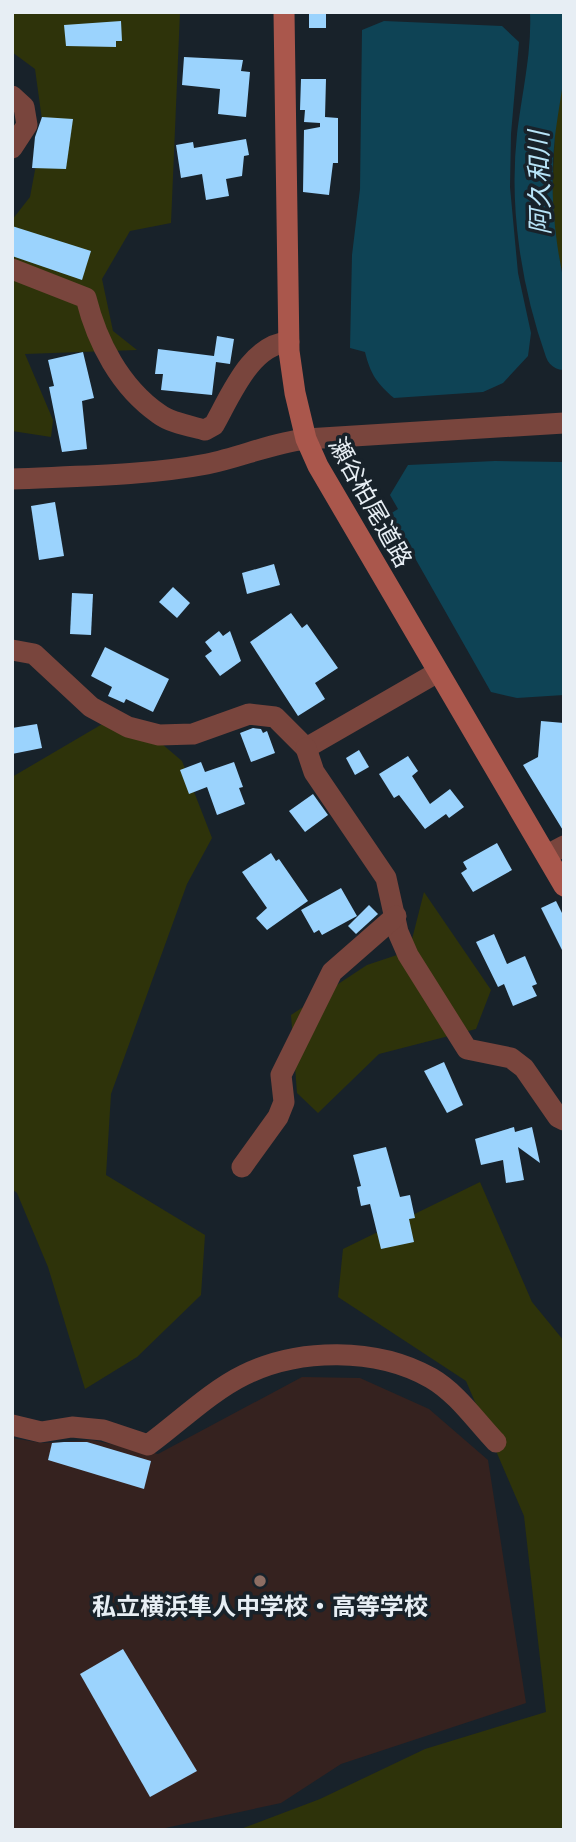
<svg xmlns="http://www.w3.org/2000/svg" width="576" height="1842" font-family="Mulish,'Noto Sans JP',sans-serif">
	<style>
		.education { fill: #35221f }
		.green { fill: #2e330a }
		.water { fill: #0e4355 }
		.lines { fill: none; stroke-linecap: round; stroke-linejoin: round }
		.river { stroke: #0e4355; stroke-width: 38 }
		.building { fill: #9bd3fd }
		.street { stroke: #79453d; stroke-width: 21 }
		.secondary { stroke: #aa574c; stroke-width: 21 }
		.education-dot { fill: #8d6e63; stroke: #18222a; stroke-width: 2.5 }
		.labels { text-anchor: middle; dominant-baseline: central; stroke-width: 7; stroke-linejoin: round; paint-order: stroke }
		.street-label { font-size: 24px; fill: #e7eef4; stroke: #18222a }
		.poi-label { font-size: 24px; font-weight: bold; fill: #e7eef4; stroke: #18222a }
		.water-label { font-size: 26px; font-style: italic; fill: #b8e4f8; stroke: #18222a }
	</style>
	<rect width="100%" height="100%" fill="#18222a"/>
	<!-- education -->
	<polygon class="education" points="302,1377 360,1378 429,1409 488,1460 526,1703 341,1764 281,1803 156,1830 12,1830 12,1438 42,1443 92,1440 158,1454"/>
	<!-- green -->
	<g class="green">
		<polygon points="12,12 180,12 171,223 130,231 102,279 113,331 137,350 25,354 53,420 51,437 12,431 12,220 30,197 43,127 35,69 12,52"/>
		<polygon points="560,12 564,12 564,279 551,224"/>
		<polygon points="104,723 162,744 182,761 212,838 187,884 111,1094 106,1175 205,1235 201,1295 137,1357 85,1389 48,1267 17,1193 12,1189 12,777"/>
		<polygon points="424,892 491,990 476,1029 379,1054 318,1113 297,1093 291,1015 367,965 409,951"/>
		<polygon points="480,1182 532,1302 564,1341 564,1830 238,1830 320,1799 425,1749 546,1712 524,1516 466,1381 338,1297 343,1249"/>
	</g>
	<!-- water -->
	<g class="water">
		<path d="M384,21L502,26L519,42L511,134L510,187L518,273L531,333L528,356L503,383L483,392L394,398C377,384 370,373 365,352L350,348L352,255L360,189L362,30Z"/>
		<polygon points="495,461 564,462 564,695 517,698 491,692 390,514 398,509 390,495 408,465"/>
	</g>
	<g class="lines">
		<!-- river -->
		<path class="river" d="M549,12C551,53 541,94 536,135C528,206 540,283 564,351"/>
	</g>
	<!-- building -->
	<g class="building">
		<rect x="309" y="12" width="17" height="16"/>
		<polygon points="121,21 122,41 116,41 116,47 66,46 64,25"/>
		<polygon points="184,57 243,60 241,71 250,72 246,117 218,114 220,89 182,85"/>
		<polygon points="301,79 326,79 325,117 338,118 338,163 333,163 329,195 303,192 304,130 320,127 320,123 304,122 305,110 300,110"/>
		<polygon points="42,117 73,119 66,169 32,168 35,137"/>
		<polygon points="246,139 249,155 244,156 242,176 226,179 229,196 206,200 202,174 181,178 176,145 193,142 194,148"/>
		<polygon points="12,226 91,251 82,280 12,256"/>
		<polygon points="217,336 234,339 230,364 216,362 212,395 161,390 163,374 155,374 158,349 214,356"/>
		<polygon points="83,352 94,398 82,401 87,449 62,452 49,387 54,386 48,360"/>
		<polygon points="55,502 64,556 39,560 31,506"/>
		<polygon points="274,564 280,585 247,594 242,573"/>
		<polygon points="173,587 190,603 177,618 159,602"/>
		<polygon points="72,593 93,594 91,635 70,634"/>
		<polygon points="291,613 302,628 307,624 338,668 315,683 325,699 298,716 250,642"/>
		<polygon points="219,631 223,636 230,631 241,661 220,676 205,656 212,651 205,642"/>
		<polygon points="105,647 169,679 153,712 126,699 124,703 108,696 112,687 91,676"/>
		<polygon points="541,721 564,723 564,832 523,765 538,757"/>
		<polygon points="37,724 42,748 12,754 12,728"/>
		<polygon points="253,728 261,729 263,733 267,731 275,753 251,762 240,733"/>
		<polygon points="359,750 369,767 355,775 346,758"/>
		<polygon points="408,756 418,771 412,776 430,804 450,789 464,807 449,818 446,814 425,829 399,795 394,798 379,774"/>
		<polygon points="201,762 205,772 234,762 243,787 239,788 245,804 217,815 207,787 189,794 180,770"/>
		<polygon points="313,794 328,815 305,832 289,811"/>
		<polygon points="497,843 512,870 473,892 461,873 467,869 463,862"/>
		<polygon points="271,853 276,861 279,859 308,901 267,930 256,918 267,908 242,872"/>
		<polygon points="341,888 357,916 322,935 319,930 314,933 301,910"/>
		<polygon points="556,901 564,917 564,954 541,908"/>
		<polygon points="369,905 378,914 356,934 348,926"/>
		<polygon points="494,934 507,964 525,956 537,984 532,986 537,996 513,1006 504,984 498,987 476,942"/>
		<polygon points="444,1062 463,1105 447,1113 424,1071"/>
		<polygon points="514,1127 515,1132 532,1127 540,1163 518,1147 524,1180 506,1183 503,1160 481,1165 475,1139"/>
		<polygon points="386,1147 400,1197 410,1195 415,1218 409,1219 414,1242 381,1249 370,1204 361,1206 357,1187 361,1186 353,1155"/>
		<polygon points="64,1442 87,1442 151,1461 144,1489 48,1460 52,1443"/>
		<polygon points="123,1649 197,1771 150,1797 80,1674"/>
	</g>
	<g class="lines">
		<!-- street -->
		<g class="street">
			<polyline points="12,96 24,107 27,125 12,148"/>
			<path d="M12,269L86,298C97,342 120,387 159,414C171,423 190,426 205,430L214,425C231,395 251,344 289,342"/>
			<path d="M12,479C76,476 144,476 207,464C241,457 272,443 306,439L564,423"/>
			<polyline points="12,650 34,654 91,707 128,727 159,735 193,734 249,714 275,717 306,748 438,672"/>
			<polyline points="306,748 314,772 386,878 398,932 408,955 467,1049 511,1058 524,1068 558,1117 564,1120"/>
			<polyline points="547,855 564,846"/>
			<polyline points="242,1167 278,1117 284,1102 281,1075 332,972 396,916"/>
			<path d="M12,1425L41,1432L72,1427L103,1430L148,1445C177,1424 211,1391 244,1375C299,1348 376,1347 431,1378C457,1393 476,1421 496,1442"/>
		</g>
		<!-- secondary -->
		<polyline class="secondary" points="284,12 289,351 295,393 306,439 318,466 564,886"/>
	</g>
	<!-- markers -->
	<circle class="education-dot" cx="260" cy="1581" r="7"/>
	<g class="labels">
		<!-- street labels -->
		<g class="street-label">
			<text transform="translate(371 502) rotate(61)">瀬谷柏尾道路</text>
		</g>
		<!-- poi labels -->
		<g class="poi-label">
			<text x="260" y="1606">私立横浜隼人中学校・高等学校</text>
		</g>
		<!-- water labels -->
		<g class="water-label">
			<text transform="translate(539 183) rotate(-91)">阿久和川</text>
		</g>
	</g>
	<!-- border -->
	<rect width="576" height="1842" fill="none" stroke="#e7eef4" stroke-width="28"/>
</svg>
